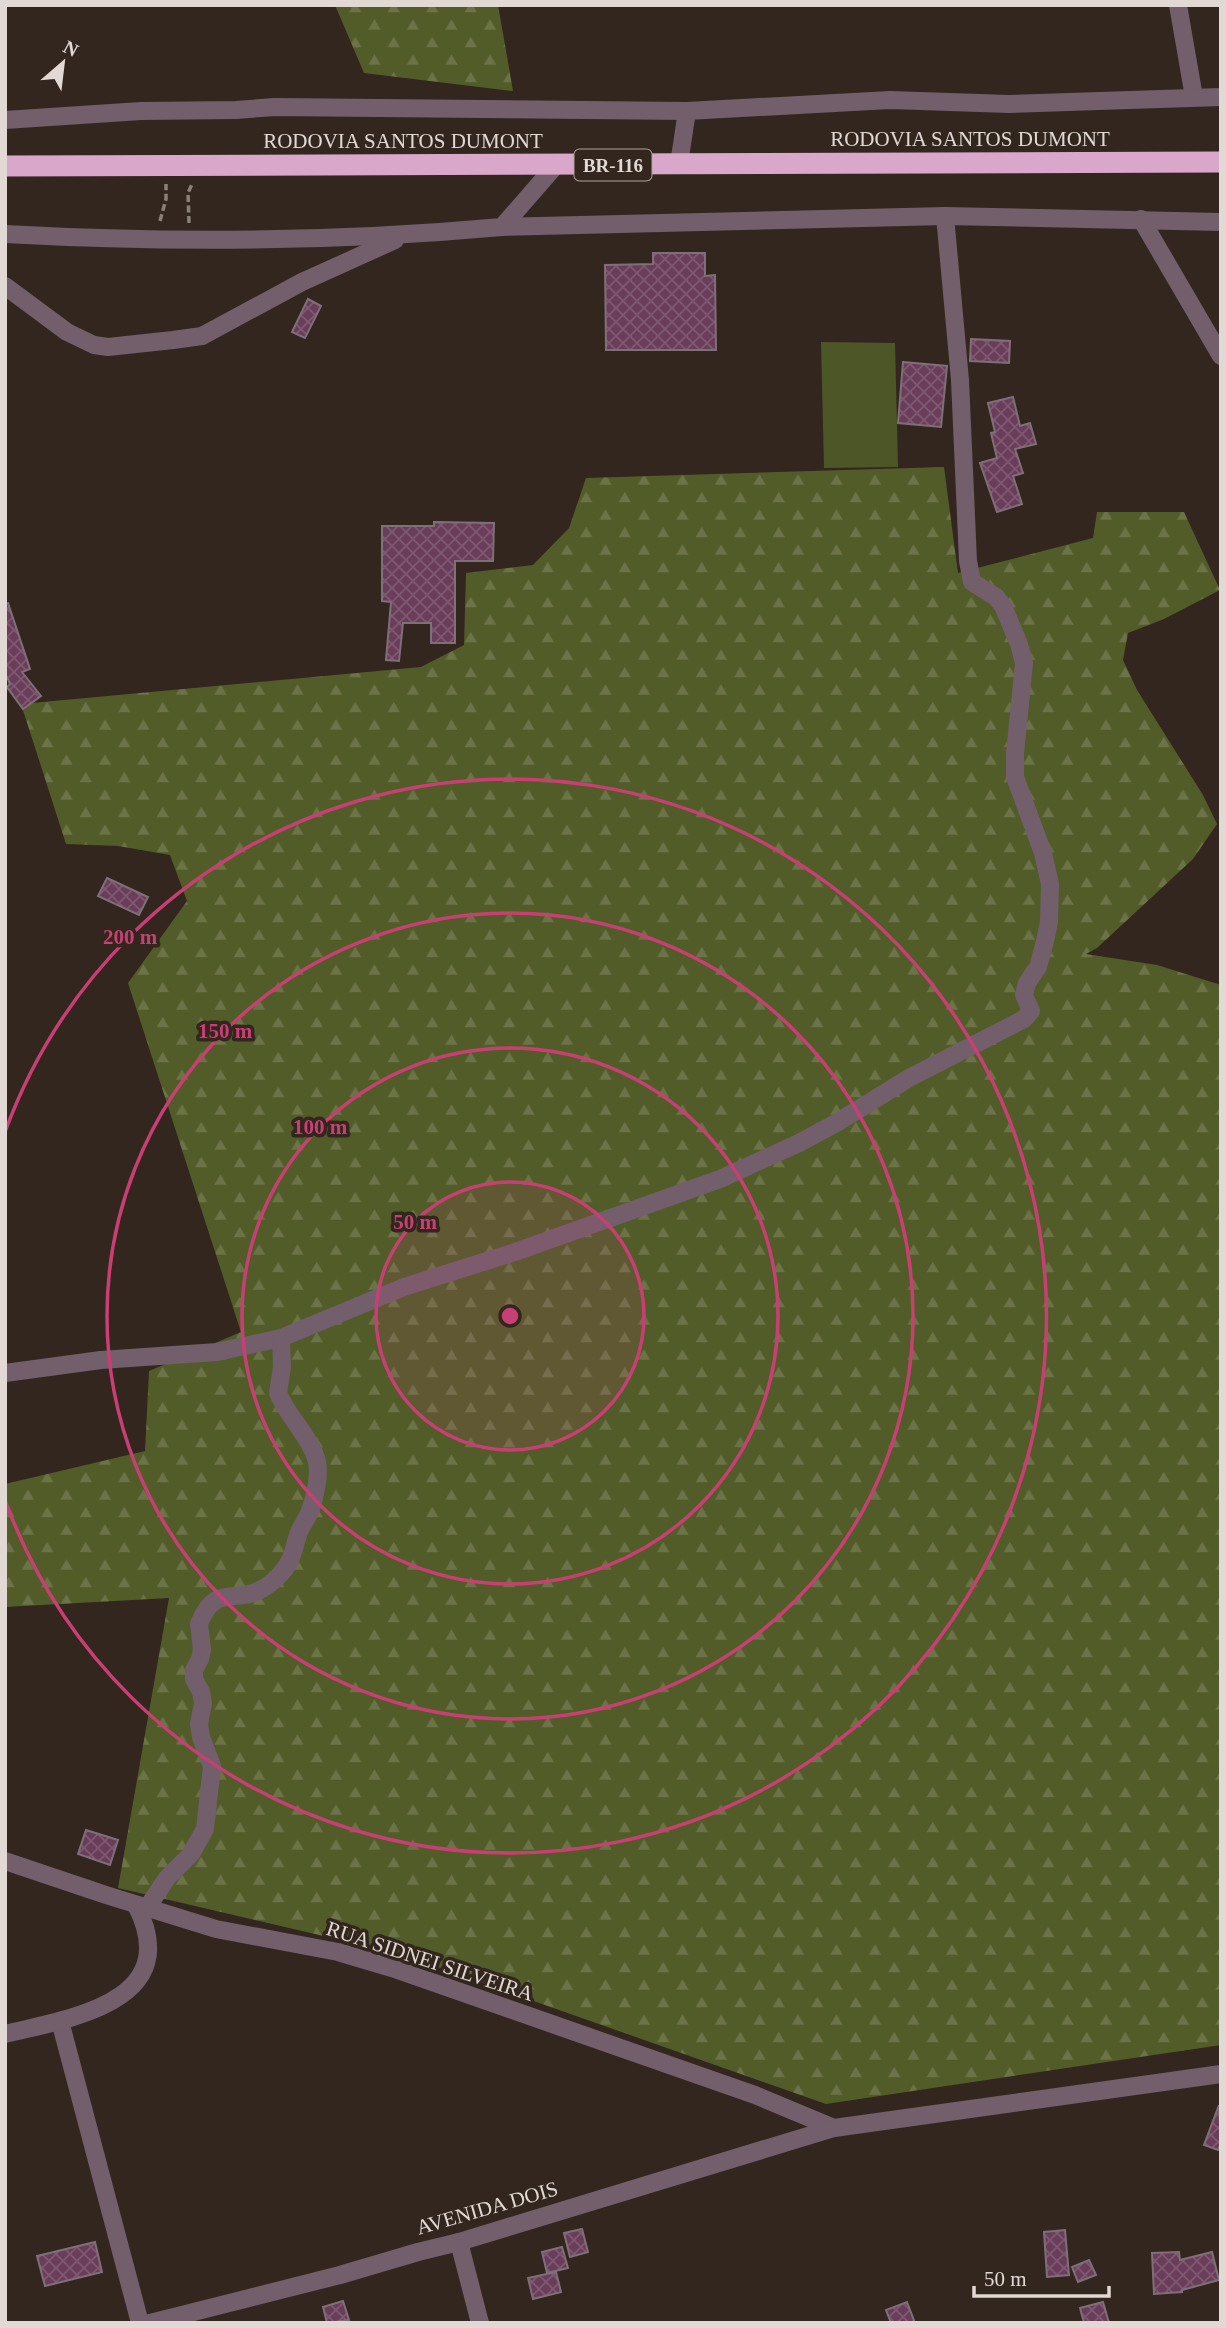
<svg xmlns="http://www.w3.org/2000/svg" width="1226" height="2328" font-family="'Times New Roman',serif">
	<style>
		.forest { fill: url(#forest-firs) }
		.pitch { fill: #4d5627 }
		.building { fill: url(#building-cross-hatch); stroke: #7f6f78; stroke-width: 2 }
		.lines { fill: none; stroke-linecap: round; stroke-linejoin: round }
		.path { stroke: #8b8079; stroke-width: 3.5; stroke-dasharray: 7 3.5; stroke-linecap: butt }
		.minor { stroke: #735e6c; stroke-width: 18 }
		.highway { stroke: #d9a7ca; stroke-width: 21 }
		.ring { fill: none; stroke: #c83f73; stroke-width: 3.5 }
		.labels { text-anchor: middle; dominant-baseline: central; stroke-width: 7; stroke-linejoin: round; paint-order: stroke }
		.shield { fill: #33261e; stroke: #aea39d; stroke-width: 2 }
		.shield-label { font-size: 19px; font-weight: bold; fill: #e2d9d4 }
		.street-label { font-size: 21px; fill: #e2d9d4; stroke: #33261e }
		.centre { fill: #c83f73; stroke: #33261e; stroke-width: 3.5 }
		.ring-label { font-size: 21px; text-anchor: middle; font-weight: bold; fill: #c83f73; stroke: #33261e; stroke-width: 7; stroke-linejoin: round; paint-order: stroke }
	</style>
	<defs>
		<pattern id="forest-firs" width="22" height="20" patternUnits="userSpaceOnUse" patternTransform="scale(1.75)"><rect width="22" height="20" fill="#525c29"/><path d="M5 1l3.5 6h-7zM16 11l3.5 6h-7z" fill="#6b7347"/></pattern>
		<pattern id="building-cross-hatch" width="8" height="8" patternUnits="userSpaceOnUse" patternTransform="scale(1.75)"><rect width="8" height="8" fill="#6a3d5a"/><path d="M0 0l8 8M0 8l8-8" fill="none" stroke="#7f5871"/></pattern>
	</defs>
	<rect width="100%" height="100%" fill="#33261e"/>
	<!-- forest -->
	<g class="forest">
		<polygon points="335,5 498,5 513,91 364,73"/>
		<polygon points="944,467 958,573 1093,538 1097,512 1184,512 1220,590 1164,619 1128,633 1123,660 1137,690 1203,795 1217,824 1193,859 1097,948 1086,954 1157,965 1221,985 1221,2045 826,2104 400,1954 118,1888 169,1598 5,1607 5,1484 145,1451 149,1371 241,1332 128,983 187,901 170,855 118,846 66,844 21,704 421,667 464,645 466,573 533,565 569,528 586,478"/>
	</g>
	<!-- pitch -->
	<polygon class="pitch" points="821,342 895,343 898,467 824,468"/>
	<!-- building -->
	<g class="building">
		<polygon points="653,253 705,253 705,276 715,275 716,350 606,350 605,265 653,264"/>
		<polygon points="308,299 321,306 305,338 292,332"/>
		<polygon points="971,339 1010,341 1009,363 970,361"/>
		<polygon points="903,362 947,366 941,427 898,423"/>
		<polygon points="1013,397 1020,426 1030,423 1036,444 1015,449 1023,473 1013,476 1022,504 997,512 980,463 997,458 991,433 995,432 988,403"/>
		<polygon points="434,522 494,523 493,561 455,561 455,643 431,643 431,623 403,623 399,661 386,660 391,602 382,601 382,526 434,526"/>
		<polygon points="8,603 30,669 22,672 41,696 23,709 7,687 10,684 7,677 5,678 5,604"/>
		<polygon points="107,878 148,897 139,915 98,896"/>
		<polygon points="86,1830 118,1840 110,1865 78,1854"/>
		<polygon points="1219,2105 1221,2143 1218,2150 1204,2145"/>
		<polygon points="582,2229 588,2252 570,2257 564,2233"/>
		<polygon points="1065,2230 1069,2275 1047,2277 1044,2232"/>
		<polygon points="95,2242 102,2272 45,2286 37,2256"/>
		<polygon points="562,2247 568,2268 547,2273 542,2252"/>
		<polygon points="1179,2252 1180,2260 1212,2252 1219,2280 1182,2290 1182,2292 1154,2294 1152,2253"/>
		<polygon points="1089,2260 1096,2275 1078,2282 1072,2267"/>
		<polygon points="556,2272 561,2292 533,2299 528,2278"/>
		<polygon points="343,2301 349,2320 327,2323 323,2307"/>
		<polygon points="907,2302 915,2323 891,2323 886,2310"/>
		<polygon points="1103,2302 1109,2323 1084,2323 1080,2308"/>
	</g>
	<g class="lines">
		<!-- path -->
		<g class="path">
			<polyline points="160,221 166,199 166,184"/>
			<polyline points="189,223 188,193 193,182"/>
		</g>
		<!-- minor -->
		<g class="minor">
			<polyline points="1178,5 1194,97"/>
			<polyline points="5,120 141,111 236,110 274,107 687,111 890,100 1009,104 1221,97"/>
			<polyline points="679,164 687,111"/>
			<polyline points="1141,219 1221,356"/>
			<polyline points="502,227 945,216 1221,222"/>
			<path d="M5,234C170,243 337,242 502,227L556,165"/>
			<polyline points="5,286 67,332 94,345 108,347 173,340 202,336 302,282 395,240"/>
			<polyline points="5,1373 101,1360 217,1352 281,1338 404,1287 515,1252 720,1179 799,1143 838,1122 909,1078 1024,1019 1031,1011 1024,995 1027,983 1038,967 1045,941 1049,922 1050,884 1043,853 1015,777 1015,754 1024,663 1019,644 1003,606 996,597 972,582 968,561 960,380 945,216"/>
			<polyline points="5,1861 106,1895 216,1929 338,1952 392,1968 755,2095 834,2128"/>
			<path d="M147,1908L167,1878L191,1854L205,1829L212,1766L201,1737L199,1724L203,1703L201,1692L194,1679V1670L200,1659L202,1650L199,1624C215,1583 234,1604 260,1590C271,1585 285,1571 290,1560C294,1552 295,1543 298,1535C301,1526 307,1519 310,1511C315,1497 321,1472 316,1458C308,1434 287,1416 278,1393L282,1367L281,1338"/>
			<polyline points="60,2021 140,2323"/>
			<path d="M5,2034C73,2018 185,2001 136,1905"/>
			<polyline points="459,2242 480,2323"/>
			<polyline points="150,2323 340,2275 418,2252 459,2242 834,2128 1221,2074"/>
		</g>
		<!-- highway -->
		<polyline class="highway" points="5,166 1221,162"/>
	</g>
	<!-- distance rings -->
	<circle cx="510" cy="1316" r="134" fill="#c83f73" fill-opacity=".12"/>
	<g class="ring">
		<circle cx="510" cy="1316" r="134"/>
		<circle cx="510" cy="1316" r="268"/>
		<circle cx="510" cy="1316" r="403"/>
		<path d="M5 1132A537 537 0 1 1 5 1500"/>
	</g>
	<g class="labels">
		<!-- shield labels -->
		<rect class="shield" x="574.5" y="149.5" width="77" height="31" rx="5"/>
		<g class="shield-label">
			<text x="613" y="165">BR-116</text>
		</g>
		<!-- street labels -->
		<g class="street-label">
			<text x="970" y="139">RODOVIA SANTOS DUMONT</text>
			<text x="403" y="141">RODOVIA SANTOS DUMONT</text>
			<text transform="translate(430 1961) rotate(18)">RUA SIDNEI SILVEIRA</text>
			<text transform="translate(487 2208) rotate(-16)">AVENIDA DOIS</text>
		</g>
	</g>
	<circle cx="510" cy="1316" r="10" class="centre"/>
	<g class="ring-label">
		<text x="130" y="944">200 m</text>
		<text x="225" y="1038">150 m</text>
		<text x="320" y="1134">100 m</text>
		<text x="415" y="1229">50 m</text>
	</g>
	<!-- border -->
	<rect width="1226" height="2328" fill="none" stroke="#e2d9d4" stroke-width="14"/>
	<!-- north arrow -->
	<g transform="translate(63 63) rotate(28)" stroke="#33261e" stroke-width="5" paint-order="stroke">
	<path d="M0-5L12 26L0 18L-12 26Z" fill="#e2d9d4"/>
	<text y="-10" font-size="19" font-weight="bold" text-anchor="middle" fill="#e2d9d4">N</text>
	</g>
	<!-- scale -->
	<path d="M974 2286v10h135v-10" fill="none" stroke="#e2d9d4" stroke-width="3.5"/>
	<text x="984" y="2286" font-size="21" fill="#e2d9d4" stroke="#33261e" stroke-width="5" paint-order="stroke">50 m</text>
</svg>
